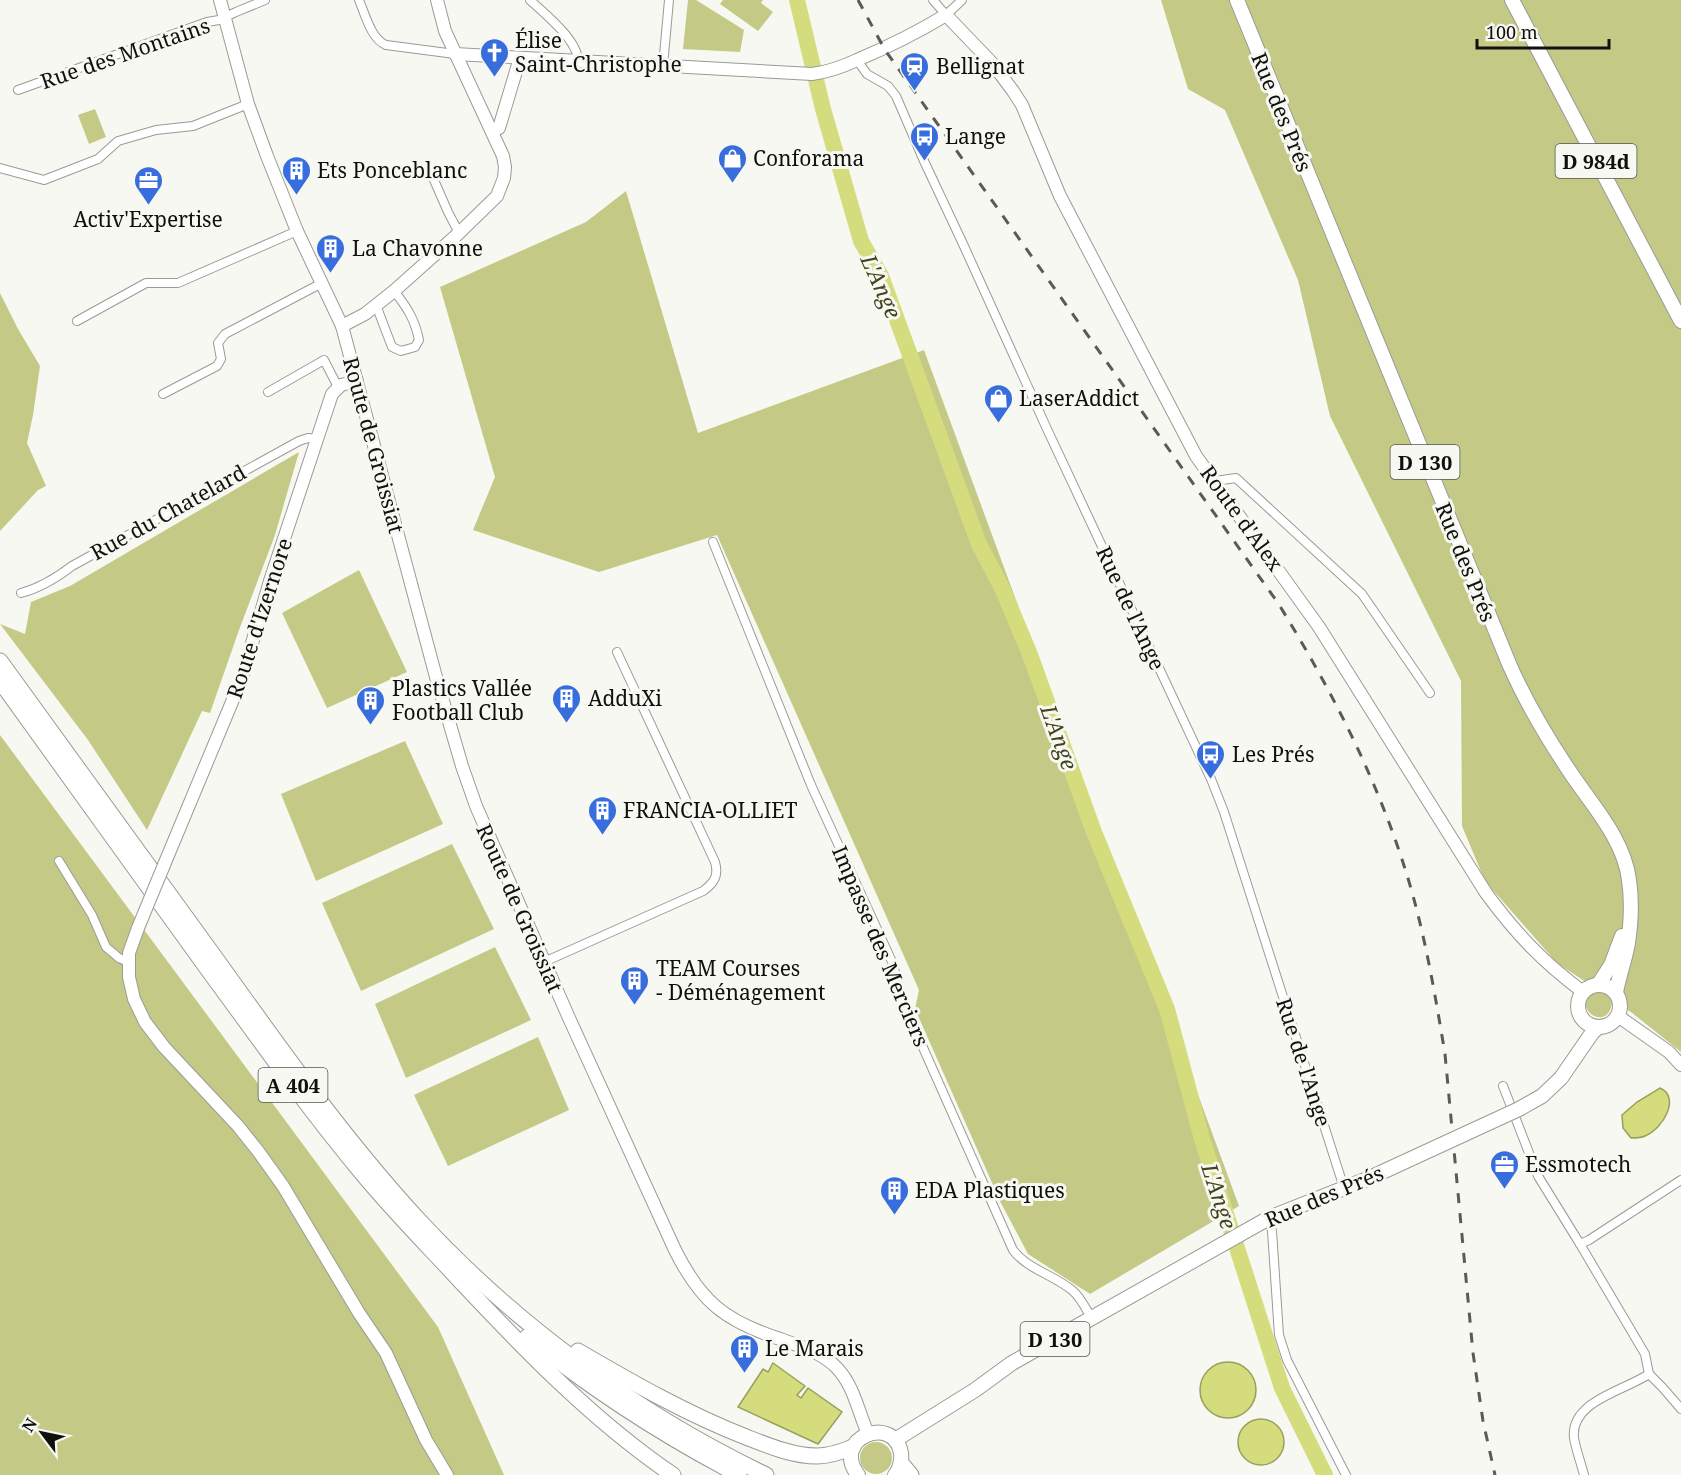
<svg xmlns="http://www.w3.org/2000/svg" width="1681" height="1475" font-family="'Noto Serif',serif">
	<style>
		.green { fill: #c4ca86 }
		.water { fill: #d4dc7e; stroke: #999f5c; stroke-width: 1.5 }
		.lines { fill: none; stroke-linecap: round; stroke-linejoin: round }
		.river { stroke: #d4dc7e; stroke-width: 16 }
		.street-casing { stroke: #9a9b95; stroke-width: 10 }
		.secondary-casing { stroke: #9a9b95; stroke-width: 14 }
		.primary-casing { stroke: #9a9b95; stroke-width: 16 }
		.highway-casing { stroke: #9a9b95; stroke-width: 17 }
		.street { stroke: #fff; stroke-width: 8 }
		.secondary { stroke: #fff; stroke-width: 12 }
		.primary { stroke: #fff; stroke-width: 14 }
		.highway { stroke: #fff; stroke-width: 15 }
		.rail { stroke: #5a5b56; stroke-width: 3; stroke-dasharray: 10 10; stroke-linecap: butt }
		.secondary-bridge-casing { stroke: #9a9b95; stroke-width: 14; stroke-linecap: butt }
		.primary-bridge-casing { stroke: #9a9b95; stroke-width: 16; stroke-linecap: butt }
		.secondary-bridge { stroke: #fff; stroke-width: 12 }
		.primary-bridge { stroke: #fff; stroke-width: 14 }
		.labels { text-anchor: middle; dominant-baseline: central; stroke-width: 6; stroke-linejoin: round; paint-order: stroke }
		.shield { fill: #f7f8f1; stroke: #555652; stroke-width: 1.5 }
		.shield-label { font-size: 20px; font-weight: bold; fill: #10110e }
		.poi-label { font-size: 21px; fill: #10110e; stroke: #f7f8f1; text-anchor: start }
		.street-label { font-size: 21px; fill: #10110e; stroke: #f7f8f1 }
		.water-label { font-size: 22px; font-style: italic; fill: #42451d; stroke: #f7f8f1 }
	</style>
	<rect width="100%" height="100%" fill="#f7f8f1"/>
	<!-- green -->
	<g class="green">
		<polygon points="688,0 696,0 744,30 740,52 683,49"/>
		<polygon points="723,0 763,0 761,3 773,12 758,31 720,4"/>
		<path d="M1161,0H1681V1052L1631,1012L1612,1000C1611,1037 1564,1005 1598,990L1557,963L1485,881L1462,826L1461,681L1330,416L1298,280L1225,110L1188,89Z"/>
		<polygon points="95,109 106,137 89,144 78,115"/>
		<polygon points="626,191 698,433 924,350 1239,1206 1090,1294 1028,1254 1001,1203 915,1009 919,990 717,535 599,572 473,530 495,477 440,287 586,222"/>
		<polygon points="0,293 18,329 40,366 33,415 27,443 46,486 38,490 0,531"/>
		<polygon points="299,452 275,535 239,630 210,713 202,711 147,830 88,740 0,624 25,634 31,602 70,586"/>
		<polygon points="359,570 407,672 327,708 282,613"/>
		<polygon points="0,735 438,1327 504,1475 0,1475"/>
		<polygon points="405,741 443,824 316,881 281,794"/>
		<polygon points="452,844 494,929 361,991 322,903"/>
		<polygon points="495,947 531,1020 406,1078 375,1004"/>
		<polygon points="538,1037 569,1110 448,1166 414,1095"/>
		<circle cx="876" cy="1458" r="16"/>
	</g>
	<!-- water -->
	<g class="water">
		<path d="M1660,1088C1681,1097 1663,1129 1645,1136C1641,1138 1636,1138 1631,1138L1623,1128L1622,1115L1637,1102Z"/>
		<circle cx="1228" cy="1390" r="28"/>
		<polygon points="773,1363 805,1386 797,1395 801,1398 808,1388 842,1412 818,1444 738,1407 763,1369 768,1372"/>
		<circle cx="1261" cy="1442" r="23"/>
	</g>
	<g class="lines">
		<!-- river -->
		<polyline class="river" points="797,0 823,109 861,241 881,276 979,544 1002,588 1029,652 1094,832 1167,1009 1202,1139 1282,1388 1325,1475"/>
		<defs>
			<g id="street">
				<path d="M359,0C365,14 371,39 386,45L455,54"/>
				<path d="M530,0C545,14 578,40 578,61"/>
				<polyline points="933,0 946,15 962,0"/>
				<polyline points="857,60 867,74 888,86 896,96 924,161 963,244 1047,429 1211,779 1224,812 1344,1188"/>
				<polyline points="663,66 669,0"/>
				<polyline points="18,90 207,22 219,20 236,12 265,0"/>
				<polyline points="0,168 44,180 98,159 118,141 156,130 193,126 248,104"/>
				<polyline points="434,180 448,212 459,233"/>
				<path d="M376,305L392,347L401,351L415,347L419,340C415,320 407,307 394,291"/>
				<polyline points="77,321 146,283 178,283 297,231"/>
				<polyline points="268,392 324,360 338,387"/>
				<polyline points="163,394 217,366 221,359 218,343 225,334 322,283"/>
				<polyline points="1215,481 1236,478 1362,594 1430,693"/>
				<path d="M713,542L811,785L893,964L901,998L1013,1250C1028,1270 1055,1275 1073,1291C1081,1298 1086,1309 1092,1319"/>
				<path d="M21,593C40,588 55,579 72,566L299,441L308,438L318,439"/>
				<polyline points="59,861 92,915 106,947 119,958 129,962"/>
				<path d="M544,962L703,891C714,883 719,876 715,862L617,652"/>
				<polyline points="1503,1086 1538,1176 1580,1244"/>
				<polyline points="1269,1218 1272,1231 1279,1335 1287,1360 1346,1475"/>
				<polyline points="1649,1374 1663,1388 1681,1409"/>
				<path d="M1584,1475C1581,1463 1576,1450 1574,1438C1570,1401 1624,1391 1649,1374L1645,1354L1580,1244L1589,1240L1681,1180"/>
			</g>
			<g id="secondary">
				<path d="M220,0L248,104L267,156L297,231L342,326L436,677L462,766L476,806L569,1018L675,1250C701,1302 725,1321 780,1339C799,1346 822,1352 837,1368C854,1386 858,1411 868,1434"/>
				<path d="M455,54L812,74C828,72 842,67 857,60C888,47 918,32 946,15L992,63L1013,91L1022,105L1060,196L1196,456L1319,627L1486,893C1517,935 1542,961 1583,992"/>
				<polyline points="492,131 499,128 520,58"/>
				<polyline points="342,326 365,314 394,291 459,233 497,196 504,178 505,167 503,156 445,31 437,0"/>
				<polyline points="164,865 242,678 270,581 332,394 341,385 357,381"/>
				<polyline points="138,928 129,953 129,977 134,999 145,1022 164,1047 238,1126 258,1151 283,1186 359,1313 386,1353 426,1440 447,1475"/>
				<polyline points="1618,1016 1669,1052 1681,1065"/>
			</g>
			<g id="primary">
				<path d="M1237,0L1510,666C1526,702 1546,736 1568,769C1590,803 1624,838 1629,880C1632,900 1631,923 1628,943C1625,960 1619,976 1616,992"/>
				<polyline points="1512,0 1681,321"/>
				<circle cx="1599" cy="1006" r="21"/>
				<polyline points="1598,985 1611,965 1622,936"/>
				<polyline points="1561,1078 1592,1033 1597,1028"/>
				<polyline points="895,1440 975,1390 1012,1363 1269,1218 1365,1180"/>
				<path d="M858,1475C830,1438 894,1413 901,1453C902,1462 900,1469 895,1475"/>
			</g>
			<g id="highway">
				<path d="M0,661C71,759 142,857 214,956C278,1045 341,1135 415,1216C514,1324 635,1412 766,1475"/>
				<path d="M0,681C70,778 139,874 209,971C259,1039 307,1107 361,1172C393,1211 429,1247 464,1285C528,1353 595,1422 673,1475"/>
				<path d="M527,1337C593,1390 664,1436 739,1475"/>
				<path d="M578,1351C633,1383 687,1414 746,1437C769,1446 793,1456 817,1456C830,1456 841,1452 853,1447"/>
				<polyline points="901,1463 911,1475"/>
			</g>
		</defs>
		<!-- street casing -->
		<use href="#street" class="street-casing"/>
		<!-- secondary casing -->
		<use href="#secondary" class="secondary-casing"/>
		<!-- primary casing -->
		<use href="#primary" class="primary-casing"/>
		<!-- highway casing -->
		<use href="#highway" class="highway-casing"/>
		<!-- street -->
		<use href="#street" class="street"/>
		<!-- secondary -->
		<use href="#secondary" class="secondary"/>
		<!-- primary -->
		<use href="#primary" class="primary"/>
		<!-- highway -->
		<use href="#highway" class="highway"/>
		<!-- rail -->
		<path class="rail" d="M858,0L885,50L1278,603C1331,689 1377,778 1407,875C1425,934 1435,994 1445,1054L1473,1353L1483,1421L1495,1475"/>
		<defs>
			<polyline id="secondary-bridge" points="138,928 164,865"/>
			<polyline id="primary-bridge" points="1365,1180 1519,1109 1542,1096 1561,1078"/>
		</defs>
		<!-- secondary-bridge casing -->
		<use href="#secondary-bridge" class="secondary-bridge-casing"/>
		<!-- primary-bridge casing -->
		<use href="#primary-bridge" class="primary-bridge-casing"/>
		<!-- secondary-bridge -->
		<use href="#secondary-bridge" class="secondary-bridge"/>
		<!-- primary-bridge -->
		<use href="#primary-bridge" class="primary-bridge"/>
	</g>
	<!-- icons -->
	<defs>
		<symbol id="church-pin" viewBox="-11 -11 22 30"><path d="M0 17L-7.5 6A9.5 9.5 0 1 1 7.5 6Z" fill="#376ddc" stroke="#f7f8f1"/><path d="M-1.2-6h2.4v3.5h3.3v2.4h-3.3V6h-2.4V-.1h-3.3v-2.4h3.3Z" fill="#fff"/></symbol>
		<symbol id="station-pin" viewBox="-11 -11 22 30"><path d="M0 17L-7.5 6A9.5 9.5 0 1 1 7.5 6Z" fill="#376ddc" stroke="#f7f8f1"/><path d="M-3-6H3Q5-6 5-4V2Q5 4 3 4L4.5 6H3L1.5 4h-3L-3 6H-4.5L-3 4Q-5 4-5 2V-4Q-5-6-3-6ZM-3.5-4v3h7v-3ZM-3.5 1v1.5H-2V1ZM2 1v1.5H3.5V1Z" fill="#fff"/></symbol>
		<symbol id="bus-pin" viewBox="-11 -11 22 30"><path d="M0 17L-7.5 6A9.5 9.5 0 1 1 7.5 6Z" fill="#376ddc" stroke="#f7f8f1"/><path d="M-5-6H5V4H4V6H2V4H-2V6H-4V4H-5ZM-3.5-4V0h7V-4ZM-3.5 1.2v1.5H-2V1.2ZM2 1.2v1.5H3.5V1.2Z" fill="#fff"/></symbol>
		<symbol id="shop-pin" viewBox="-11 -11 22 30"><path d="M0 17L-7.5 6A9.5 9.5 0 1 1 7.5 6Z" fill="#376ddc" stroke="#f7f8f1"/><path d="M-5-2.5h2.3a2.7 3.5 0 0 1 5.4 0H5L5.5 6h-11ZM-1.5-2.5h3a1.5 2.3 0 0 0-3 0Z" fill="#fff"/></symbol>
		<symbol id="building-pin" viewBox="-11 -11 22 30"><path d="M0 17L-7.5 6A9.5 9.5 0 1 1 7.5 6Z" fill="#376ddc" stroke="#f7f8f1"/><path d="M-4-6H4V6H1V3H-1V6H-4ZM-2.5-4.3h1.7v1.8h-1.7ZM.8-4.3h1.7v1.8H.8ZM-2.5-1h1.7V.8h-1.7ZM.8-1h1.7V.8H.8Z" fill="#fff"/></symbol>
		<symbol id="office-pin" viewBox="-11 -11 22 30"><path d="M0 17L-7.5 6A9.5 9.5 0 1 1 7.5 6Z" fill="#376ddc" stroke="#f7f8f1"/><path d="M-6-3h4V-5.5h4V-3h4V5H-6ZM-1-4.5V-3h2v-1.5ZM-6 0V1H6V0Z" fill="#fff"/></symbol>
	</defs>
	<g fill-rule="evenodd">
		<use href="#church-pin" x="478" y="36" width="33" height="45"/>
		<use href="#station-pin" x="898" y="50" width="33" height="45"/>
		<use href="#bus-pin" x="908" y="120" width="33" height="45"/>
		<use href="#shop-pin" x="716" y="142" width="33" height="45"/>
		<use href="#building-pin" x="280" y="154" width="33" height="45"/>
		<use href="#office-pin" x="132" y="164" width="33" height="45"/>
		<use href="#building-pin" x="314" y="232" width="33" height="45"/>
		<use href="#shop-pin" x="982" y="382" width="33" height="45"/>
		<use href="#building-pin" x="550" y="682" width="33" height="45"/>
		<use href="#building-pin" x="354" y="684" width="33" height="45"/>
		<use href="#bus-pin" x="1194" y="738" width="33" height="45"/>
		<use href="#building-pin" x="586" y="794" width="33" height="45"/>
		<use href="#building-pin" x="618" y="964" width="33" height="45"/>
		<use href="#office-pin" x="1488" y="1148" width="33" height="45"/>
		<use href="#building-pin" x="878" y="1174" width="33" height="45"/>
		<use href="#building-pin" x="728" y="1332" width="33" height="45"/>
	</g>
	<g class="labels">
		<!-- shield labels -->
		<g class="shield">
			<rect x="1555.5" y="144" width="81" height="34" rx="4.5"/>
			<rect x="1390.5" y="445" width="69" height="34" rx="4.5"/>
			<rect x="258.5" y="1068" width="69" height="34" rx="4.5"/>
			<rect x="1020.5" y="1322" width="69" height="34" rx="4.5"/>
		</g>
		<g class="shield-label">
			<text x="1596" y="161">D 984d</text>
			<text x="1425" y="462">D 130</text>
			<text x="293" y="1085">A 404</text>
			<text x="1055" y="1339">D 130</text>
		</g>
		<!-- poi labels -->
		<g class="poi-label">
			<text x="515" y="40">Élise<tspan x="515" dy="24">Saint-Christophe</tspan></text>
			<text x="936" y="66">Bellignat</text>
			<text x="945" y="136">Lange</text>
			<text x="753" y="158">Conforama</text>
			<text x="317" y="170">Ets Ponceblanc</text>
			<text x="148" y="219" text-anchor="middle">Activ'Expertise</text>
			<text x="352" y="248">La Chavonne</text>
			<text x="1019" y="398">LaserAddict</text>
			<text x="392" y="688">Plastics Vallée<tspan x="392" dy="24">Football Club</tspan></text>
			<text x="588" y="698">AdduXi</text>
			<text x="1232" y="754">Les Prés</text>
			<text x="623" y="810">FRANCIA-OLLIET</text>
			<text x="656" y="968">TEAM Courses<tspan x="656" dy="24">- Déménagement</tspan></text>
			<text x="1525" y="1164">Essmotech</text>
			<text x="915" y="1190">EDA Plastiques</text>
			<text x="765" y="1348">Le Marais</text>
		</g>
		<!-- street labels -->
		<g class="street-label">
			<text transform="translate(125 53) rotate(-19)">Rue des Montains</text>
			<text transform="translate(1282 112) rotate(68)">Rue des Prés</text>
			<text transform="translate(374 445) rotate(75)">Route de Groissiat</text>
			<text transform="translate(168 512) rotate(-29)">Rue du Chatelard</text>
			<text transform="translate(1242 518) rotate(54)">Route d'Alex</text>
			<text transform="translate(1466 562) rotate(68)">Rue des Prés</text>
			<text transform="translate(1131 608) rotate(65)">Rue de l'Ange</text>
			<text transform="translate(259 618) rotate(-72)">Route d'Izernore</text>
			<text transform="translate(520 908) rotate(66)">Route de Groissiat</text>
			<text transform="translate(881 946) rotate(67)">Impasse des Merciers</text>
			<text transform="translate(1304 1062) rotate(72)">Rue de l'Ange</text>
			<text transform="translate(1324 1196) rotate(-23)">Rue des Prés</text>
		</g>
		<!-- water labels -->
		<g class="water-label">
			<text transform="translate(882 286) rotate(66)">L'Ange</text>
			<text transform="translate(1060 737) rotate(70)">L'Ange</text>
			<text transform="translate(1220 1196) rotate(72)">L'Ange</text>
		</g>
	</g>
	<!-- north arrow -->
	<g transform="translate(42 1433) rotate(302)" stroke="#f7f8f1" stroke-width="4.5" paint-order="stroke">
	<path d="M0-4.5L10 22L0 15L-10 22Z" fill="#10110e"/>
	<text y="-9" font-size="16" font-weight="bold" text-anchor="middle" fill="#10110e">N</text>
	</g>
	<!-- scale -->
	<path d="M1477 39v9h132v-9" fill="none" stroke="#10110e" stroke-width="3"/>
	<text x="1486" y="39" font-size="18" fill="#10110e" stroke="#f7f8f1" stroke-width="4.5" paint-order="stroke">100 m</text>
</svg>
